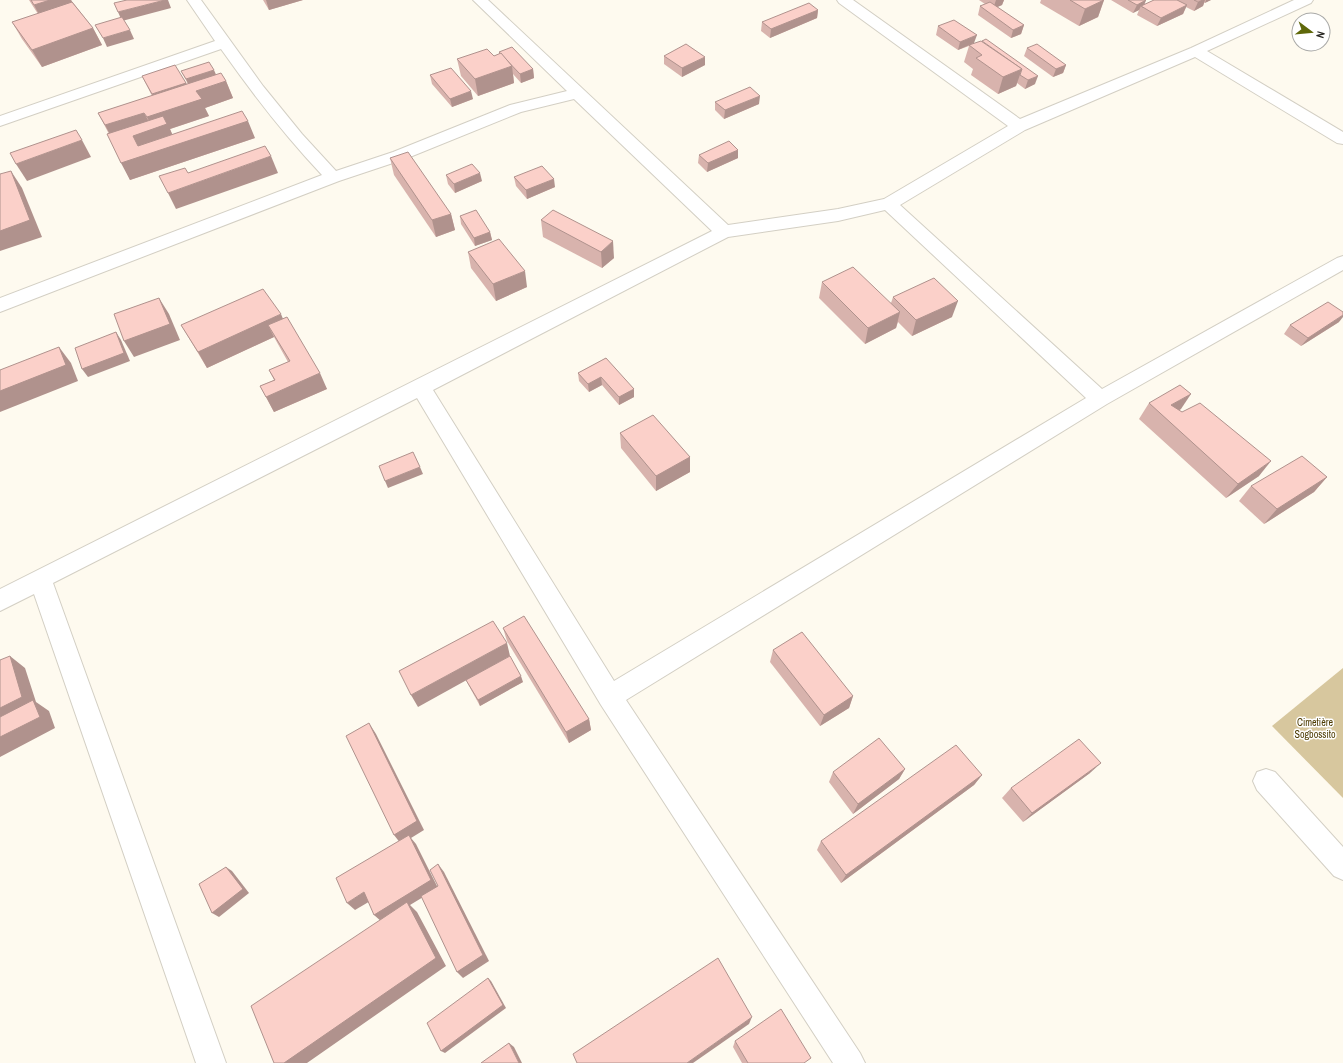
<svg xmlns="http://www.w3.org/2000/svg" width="1343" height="1063" font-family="'Archivo Narrow',sans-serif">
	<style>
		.green { fill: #d7c79e }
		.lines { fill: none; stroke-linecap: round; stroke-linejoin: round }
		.minor-casing { stroke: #d3cfc4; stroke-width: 2 }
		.minor { fill: #fff; fill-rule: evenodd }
		.wall { fill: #d8b3ad }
		.shaded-wall { fill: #b0928d }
		.building { fill: #fbd0c9; stroke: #b0928d }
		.labels { text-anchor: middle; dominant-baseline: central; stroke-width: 3; stroke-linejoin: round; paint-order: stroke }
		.park-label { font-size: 10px; fill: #4c3a00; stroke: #fff }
	</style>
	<rect width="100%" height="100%" fill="#fefaef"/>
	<!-- green -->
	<polygon class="green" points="1343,668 1343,798 1272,726"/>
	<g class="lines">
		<defs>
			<g id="minor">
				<path d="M187,0H201L263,86L302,134L336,171L393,152L510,105L567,91L473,0H488L728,225L838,209L884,199L1008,126L839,3L837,0H853L1020,119L1191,48L1294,0H1313L1311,3L1207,51L1343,132V144L1337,143L1195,57L1025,130L900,205L1102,389L1337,258L1343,256V270L1107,404L626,700L860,1053L865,1063H833L601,705L417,398L53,583L226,1063H196L34,594L0,611V589L712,231L574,99L521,112L405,159L339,181L0,312V298L322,175C285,136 252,93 221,49L0,126V116L215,41ZM885,210L1086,398L614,681L433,390L728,237L838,221Z"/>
				<polygon points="1266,769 1275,772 1343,847 1343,880 1334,876 1257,790 1253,781 1257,772"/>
			</g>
		</defs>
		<!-- minor casing -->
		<use href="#minor" class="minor-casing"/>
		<!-- minor -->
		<use href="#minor" class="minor"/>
	</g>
	<!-- wall -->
	<g class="wall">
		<polygon points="29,0 71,0 93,28 102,45 42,67 22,39 12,22 38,14"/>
		<polygon points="263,0 303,0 269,10"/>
		<polygon points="979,0 1004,0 1002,5 997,7 1024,25 1021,34 1011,38 978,15 980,6 985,4"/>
		<polygon points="1041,0 1104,0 1098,17 1079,26 1040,3"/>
		<polygon points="1111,0 1146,0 1144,5 1154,0 1211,0 1204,3 1203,6 1194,11 1186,7 1183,14 1157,26 1137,15 1139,10 1133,13"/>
		<polygon points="818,10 817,18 770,38 761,31 762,22"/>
		<polygon points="938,26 974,43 1035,84 1025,89 1017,83 1016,86 998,94 971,75 973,69 964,62 969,46 958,50 936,35"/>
		<polygon points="1027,48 1066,65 1063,73 1053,77 1024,56"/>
		<polygon points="499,52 533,69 534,78 521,83 513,74 514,83 478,96 461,76 457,59 494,56 499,54"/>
		<polygon points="664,56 705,65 682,77 664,64"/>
		<polygon points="181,71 216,75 226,81 233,98 205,108 209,116 170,129 172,134 255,138 130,180 109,134 98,113 152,96 142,76 186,83 187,84 188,84"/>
		<polygon points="430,75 473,99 452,107 432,84"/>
		<polygon points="715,102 759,104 724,119 715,110"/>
		<polygon points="738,150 738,158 707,172 698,163 699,155"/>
		<polygon points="390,158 451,214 455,230 436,237 394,175"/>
		<polygon points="446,175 482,181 455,193 448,184"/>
		<polygon points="514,177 555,187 527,199 516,186"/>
		<polygon points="460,216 490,232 492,240 475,246 461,224"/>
		<polygon points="541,220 614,258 602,268 543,237"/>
		<polygon points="468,252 527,287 496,301 471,268"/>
		<polygon points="822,282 891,303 893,297 952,317 912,336 898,322 896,328 865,344 819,298"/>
		<polygon points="283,319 327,389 274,412 260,386 274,380 269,370 288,362 274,337 207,368 181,325"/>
		<polygon points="1339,322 1301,346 1284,334 1290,325"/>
		<polygon points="606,358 634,397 619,405 602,385 589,392 579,381 578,373"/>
		<polygon points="1149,403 1181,409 1179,410 1259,476 1226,498 1139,419"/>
		<polygon points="620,433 690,457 690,472 656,491 621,448"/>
		<polygon points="1327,477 1314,492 1264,524 1239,501 1251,486"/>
		<polygon points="503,628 589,719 591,730 569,743 507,641"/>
		<polygon points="773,650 853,696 849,708 820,726 770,662"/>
		<polygon points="466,680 523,682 480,706 469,686"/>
		<polygon points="905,769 899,779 853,814 829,782 833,772"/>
		<polygon points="1090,773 1023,822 1002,798 1011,788"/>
		<polygon points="982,775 974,785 841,883 817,850 821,841"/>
		<polygon points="735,1041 805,1063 742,1063 733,1047"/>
	</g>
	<!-- shaded-wall -->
	<g class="shaded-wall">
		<polygon points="50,0 71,0 77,11 43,22 34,5"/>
		<polygon points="165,0 168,0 171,8 122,21 118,12"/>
		<polygon points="266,0 303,0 269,10"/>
		<polygon points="996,0 1004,0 1002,5 993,9"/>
		<polygon points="1104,0 1098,17 1079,26 1085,9"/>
		<polygon points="1146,0 1143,8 1141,6 1139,10 1133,13 1137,5"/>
		<polygon points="1203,0 1205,0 1203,6 1194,11 1198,2"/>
		<polygon points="1206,0 1211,0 1205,3"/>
		<polygon points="1187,5 1183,14 1157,26 1161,18"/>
		<polygon points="818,10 817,18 770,38 771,29"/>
		<polygon points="1024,25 1021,34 1011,38 1013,30"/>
		<polygon points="93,28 102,45 42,67 32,50"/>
		<polygon points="130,30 134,39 107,47 103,38"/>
		<polygon points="977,35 974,43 958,50 960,42"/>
		<polygon points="705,57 705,65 682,77 682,68"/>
		<polygon points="1066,65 1063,73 1053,77 1056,69"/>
		<polygon points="512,66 514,83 478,96 475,79"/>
		<polygon points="533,69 534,78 521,83 520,74"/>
		<polygon points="1022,69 1016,86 998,94 1003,77"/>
		<polygon points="214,70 218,79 190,88 186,79"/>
		<polygon points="1038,76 1035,84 1025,89 1028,80"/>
		<polygon points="226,81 233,98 205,108 209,116 170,129 175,141 248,121 255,138 130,180 121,163 114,142 105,125 144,113 153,129 147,117 196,91"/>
		<polygon points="186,83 194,100 160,111 152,94"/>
		<polygon points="471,91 473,99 452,107 450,99"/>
		<polygon points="760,96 759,104 724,119 725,110"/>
		<polygon points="82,140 91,157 27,181 16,164"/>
		<polygon points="738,150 738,158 707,172 708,163"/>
		<polygon points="271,156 278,173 176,209 168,193"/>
		<polygon points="11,171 22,188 42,237 0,251 0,231"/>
		<polygon points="480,173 482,181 455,193 454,184"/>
		<polygon points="554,179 555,187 527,199 526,190"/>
		<polygon points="451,214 455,230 436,237 432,220"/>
		<polygon points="490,232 492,240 475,246 474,238"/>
		<polygon points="613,241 614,258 602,268 601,252"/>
		<polygon points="525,271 527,287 496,301 493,284"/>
		<polygon points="159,298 169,314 180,340 134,357 124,341"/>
		<polygon points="958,301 952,317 912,336 916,320"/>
		<polygon points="900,312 896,328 865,344 868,328"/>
		<polygon points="281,314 288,331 268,325 274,337 207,368 198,352"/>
		<polygon points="1343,315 1343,317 1339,322 1301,346 1308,338"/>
		<polygon points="116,332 121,340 130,361 88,377 82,369"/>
		<polygon points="59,347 71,363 78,381 0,412 0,391"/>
		<polygon points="320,373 327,389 274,412 266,397"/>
		<polygon points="601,377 602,385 589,392 588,384"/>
		<polygon points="634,389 634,397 619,405 619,397"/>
		<polygon points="1191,394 1181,409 1165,418 1171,405"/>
		<polygon points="690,457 690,472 656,491 656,476"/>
		<polygon points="1271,461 1259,476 1226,498 1238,484"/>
		<polygon points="420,467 423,474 388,488 385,481"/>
		<polygon points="1327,477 1314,492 1264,524 1277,509"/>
		<polygon points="507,643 510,656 418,707 411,695"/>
		<polygon points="10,656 25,668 36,702 49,711 55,728 0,757 0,708"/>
		<polygon points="521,676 523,682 480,706 478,700"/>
		<polygon points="853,696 849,708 820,726 824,715"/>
		<polygon points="589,719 591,730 569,743 566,732"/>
		<polygon points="369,723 376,734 424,830 411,838 416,844 438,888 410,905 417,912 446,966 307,1063 284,1063 382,922 374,915 401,844 394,835"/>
		<polygon points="1101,763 1090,773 1023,822 1032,813"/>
		<polygon points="905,769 899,779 853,814 858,804"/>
		<polygon points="982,775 974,785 841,883 846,875"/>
		<polygon points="438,864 444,872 489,961 463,978 457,972"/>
		<polygon points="226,867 232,871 249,893 219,917 212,913"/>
		<polygon points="364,892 372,900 355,910 347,903"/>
		<polygon points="488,978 491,981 506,1008 445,1053 441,1051"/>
		<polygon points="752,1017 749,1024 693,1063 687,1063"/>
		<polygon points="509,1043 514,1047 522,1063 519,1063"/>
	</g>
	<!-- building -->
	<g class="building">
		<polygon points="31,0 50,0 34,5"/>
		<polygon points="127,0 165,0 118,12 114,3"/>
		<polygon points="1070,0 1104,0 1085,9"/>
		<polygon points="1128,0 1146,0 1137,5"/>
		<polygon points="1154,0 1177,0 1187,5 1161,18 1141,6"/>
		<polygon points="1194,0 1203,0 1198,2"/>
		<polygon points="72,2 93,28 32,50 12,22"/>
		<polygon points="990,2 1024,25 1013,30 980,6"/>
		<polygon points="809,3 818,10 771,29 762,22"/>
		<polygon points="122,17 130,30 103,38 95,25"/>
		<polygon points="954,20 977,35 960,42 938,26"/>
		<polygon points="986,39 1038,76 1028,80 1020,75 1022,69 982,41"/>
		<polygon points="981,41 1022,69 1003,77 976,58 982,55 969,45"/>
		<polygon points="686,44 705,57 682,68 664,56"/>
		<polygon points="1037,44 1066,65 1056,69 1027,48"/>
		<polygon points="512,47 533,69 520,74 499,52"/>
		<polygon points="487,49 494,56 501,53 512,66 475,79 457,59"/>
		<polygon points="209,62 214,70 186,79 181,71"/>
		<polygon points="175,65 186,83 152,94 142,76"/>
		<polygon points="451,68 471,91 450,99 430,75"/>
		<polygon points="221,73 226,81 196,91 202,99 147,117 144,113 105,125 98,113"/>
		<polygon points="750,87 760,96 725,110 715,102"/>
		<polygon points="242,111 248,121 121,163 107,134 163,116 167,124 133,136 138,146"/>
		<polygon points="76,130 82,140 16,164 10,153"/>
		<polygon points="729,141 738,150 708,163 699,155"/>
		<polygon points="265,146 271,156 168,193 159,176 185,168 188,173"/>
		<polygon points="408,152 451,214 432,220 390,158"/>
		<polygon points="472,164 480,173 454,184 446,175"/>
		<polygon points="542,166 554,179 526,190 514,177"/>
		<polygon points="11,171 30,220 0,231 0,174"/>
		<polygon points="476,210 490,232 474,238 460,216"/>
		<polygon points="553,210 613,241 601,252 541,220"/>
		<polygon points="499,239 525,271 493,284 468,252"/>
		<polygon points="853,267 900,312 868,328 822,282"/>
		<polygon points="934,278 958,301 916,320 893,297"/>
		<polygon points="263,289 281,314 198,352 181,325"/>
		<polygon points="159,298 170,324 124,341 114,314"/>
		<polygon points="1328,302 1343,312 1343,315 1308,338 1290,325"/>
		<polygon points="287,317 320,373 266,397 260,386 275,380 269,370 290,361 268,325"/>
		<polygon points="116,332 124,353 82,369 75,348"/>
		<polygon points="59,347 66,365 0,391 0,370"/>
		<polygon points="606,358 634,389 619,397 601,377 588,384 578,373"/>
		<polygon points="1180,385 1191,394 1171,405 1182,412 1200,403 1271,461 1238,484 1149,403"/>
		<polygon points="653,415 690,457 656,476 620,433"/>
		<polygon points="413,452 420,467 385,481 379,466"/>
		<polygon points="1302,456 1327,477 1277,509 1251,486"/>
		<polygon points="524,616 589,719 566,732 503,628"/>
		<polygon points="493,621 507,643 411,695 399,671"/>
		<polygon points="802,632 853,696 824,715 773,650"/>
		<polygon points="10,656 22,697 0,708 0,660"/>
		<polygon points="510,656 521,676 478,700 466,680"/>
		<polygon points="33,700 40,717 0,737 0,717"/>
		<polygon points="369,723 417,821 394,835 346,736"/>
		<polygon points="879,738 905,769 858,804 833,772"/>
		<polygon points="1079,739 1101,763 1032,813 1011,788"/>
		<polygon points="956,745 982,775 846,875 821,841"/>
		<polygon points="409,835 431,880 374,915 364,892 347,903 336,878"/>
		<polygon points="438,864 483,955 457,972 421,896 438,886 430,870"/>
		<polygon points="226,867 243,889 212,913 199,884"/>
		<polygon points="407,902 436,958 284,1063 274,1063 251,1006"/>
		<polygon points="718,958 752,1017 687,1063 577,1063 573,1054"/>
		<polygon points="488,978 503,1005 441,1051 427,1023"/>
		<polygon points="781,1009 811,1058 804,1063 748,1063 735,1041"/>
		<polygon points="509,1043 519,1063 481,1063"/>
	</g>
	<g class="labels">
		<!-- park labels -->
		<g class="park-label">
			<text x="1315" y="722">Cimetière<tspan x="1315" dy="12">Sogbossito</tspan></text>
		</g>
	</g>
	<!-- north arrow -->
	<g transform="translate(1311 32) rotate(106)"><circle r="19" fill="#ffffff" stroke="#a9a9a7"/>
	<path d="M0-3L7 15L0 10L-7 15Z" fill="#5f680a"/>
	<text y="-6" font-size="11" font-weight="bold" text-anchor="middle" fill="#292723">N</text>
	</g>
</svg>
